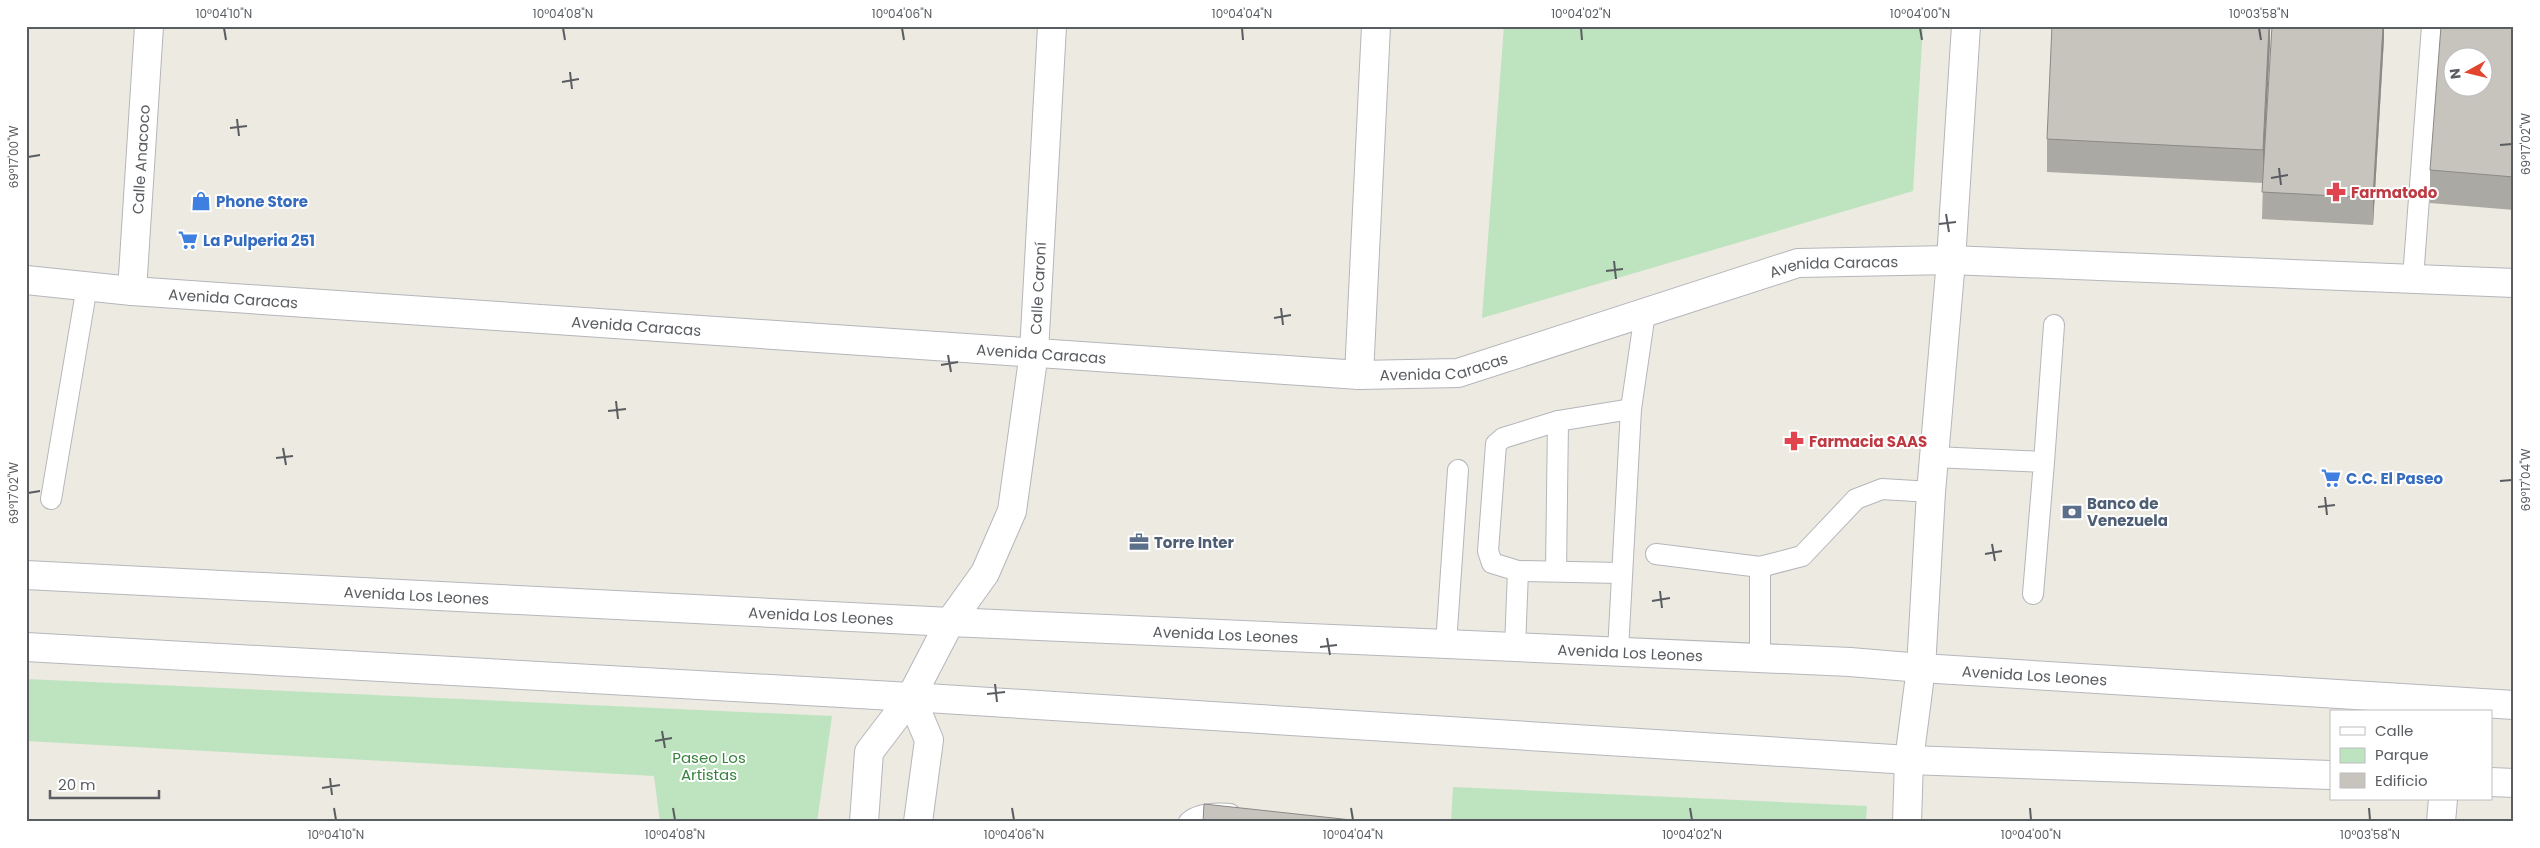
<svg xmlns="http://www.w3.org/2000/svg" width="2540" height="848" font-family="Poppins,sans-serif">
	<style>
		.green { fill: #bee3bf }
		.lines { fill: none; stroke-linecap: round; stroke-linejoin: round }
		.lane-casing { stroke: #b4b6bb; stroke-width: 22 }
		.street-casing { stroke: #b4b6bb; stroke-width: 30 }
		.secondary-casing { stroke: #b5b7bd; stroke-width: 30 }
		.lane { stroke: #fff; stroke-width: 20 }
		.street { stroke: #fff; stroke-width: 28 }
		.secondary { stroke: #fff; stroke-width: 28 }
		.wall { fill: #aba9a3 }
		.shaded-wall { fill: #8b8985 }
		.building { fill: #c7c4be; stroke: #8b8985; fill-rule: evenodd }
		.ticks { fill: none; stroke: #595d61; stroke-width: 2 }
		.labels { text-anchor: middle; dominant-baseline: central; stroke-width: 4; stroke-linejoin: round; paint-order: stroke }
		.street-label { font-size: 15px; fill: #595d61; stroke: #fff }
		.health-label { font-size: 15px; font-weight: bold; fill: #be3a42; stroke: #fff; text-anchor: start }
		.shop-label { font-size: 15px; font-weight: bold; fill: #366cbe; stroke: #fff; text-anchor: start }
		.service-label { font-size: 15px; font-weight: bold; fill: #4e5e75; stroke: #fff; text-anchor: start }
		.park-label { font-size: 15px; fill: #37833e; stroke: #fff }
		.neatline { fill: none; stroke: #595d61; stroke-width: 2 }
		.ticks-label { font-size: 12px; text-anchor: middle; fill: #595d61 }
	</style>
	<rect width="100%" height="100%" fill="#eceae1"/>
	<!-- green -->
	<g class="green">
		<polygon points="1504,26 1923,26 1913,191 1482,318"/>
		<polygon points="26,679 832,716 817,822 660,822 654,776 26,741"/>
		<polygon points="1453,787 1867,806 1866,822 1451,822"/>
	</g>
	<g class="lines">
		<defs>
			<g id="lane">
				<polyline points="2413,278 2432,26"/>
				<polyline points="1631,409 1645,313"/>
				<polyline points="1934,457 2044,462 2033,594"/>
				<polyline points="2044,462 2054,325"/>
				<polyline points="51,499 87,286"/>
				<polyline points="1656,554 1760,567 1802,556 1856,499 1882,489 1931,492"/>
				<polyline points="1518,571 1620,573"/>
				<polyline points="1556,571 1558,421"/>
				<polyline points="1446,644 1458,470"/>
				<polyline points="1515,647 1518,571 1492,563 1488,551 1496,444 1503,438 1558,421 1631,409 1618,651"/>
				<polyline points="1760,657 1760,567"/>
				<path d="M1189,822C1199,813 1217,813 1230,814"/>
			</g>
			<g id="street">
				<path id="s1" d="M26,280L132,291L1359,375L1458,373L1798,263L1951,260L2514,283"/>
				<path id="s2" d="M132,291L149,26"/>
				<polyline points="1359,375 1376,26"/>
				<polyline points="911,697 929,740 918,822"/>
				<path id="s3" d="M864,822L869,752L911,697L950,622L985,573L1012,511L1034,352L1052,26"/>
				<polyline points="1907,822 1909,760 1921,668 1931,492 1951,260 1966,26"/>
				<polyline points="2441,822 2443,799"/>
			</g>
			<g id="secondary">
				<path id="s4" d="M26,575L950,622L1850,662L1921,668L2514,705"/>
				<polyline points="26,647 911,697 1909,760 2331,775"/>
				<polyline points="2491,782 2514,783"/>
			</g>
		</defs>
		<!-- lane casing -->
		<use href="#lane" class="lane-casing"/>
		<!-- street casing -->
		<use href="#street" class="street-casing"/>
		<!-- secondary casing -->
		<use href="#secondary" class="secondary-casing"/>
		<!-- lane -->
		<use href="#lane" class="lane"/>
		<!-- street -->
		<use href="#street" class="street"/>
		<!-- secondary -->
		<use href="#secondary" class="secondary"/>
	</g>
	<!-- wall -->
	<g class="wall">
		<polygon points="2270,26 2270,42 2265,143 2384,26 2384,38 2373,225 2262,219 2263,183 2047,172 2047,139"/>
		<polygon points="2514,26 2514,210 2430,203 2430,170"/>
	</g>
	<!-- shaded-wall -->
	<g class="shaded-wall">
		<polygon points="2269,26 2270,26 2270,42 2263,183 2263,150"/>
		<polygon points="2383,26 2384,26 2384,38 2373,225 2373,198"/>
	</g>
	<!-- building -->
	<g class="building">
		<polygon points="2052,26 2269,26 2263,150 2047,139"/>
		<polygon points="2272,26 2383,26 2373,198 2262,192"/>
		<path d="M2441,26H2514V177L2430,170ZM2452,58H2482V88H2452Z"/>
		<polygon points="1204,804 1370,822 1203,822"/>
	</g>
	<!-- ticks -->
	<path class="ticks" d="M224,28L226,40M563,28L565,40M902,28L904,40M1242,28L1243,40M1581,28L1582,40M1920,28L1922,40M2259,28L2261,40M570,72L572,89M562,82L579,79M237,119L239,136M230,128L247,126M2500,145L2512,144M28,157L40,155M2279,168L2281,185M2271,178L2288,175M1946,214L1949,232M1939,224L1956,222M1614,261L1616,279M1606,271L1623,269M1281,308L1283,325M1274,318L1291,315M948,355L951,372M941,365L958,362M616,401L618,419M608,411L626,409M283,448L286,465M276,458L293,456M2500,481L2512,480M28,493L40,491M2325,497L2327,515M2318,507L2335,505M1992,544L1995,561M1985,554L2002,551M1660,591L1662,608M1652,601L1670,598M1327,638L1330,655M1320,647L1337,645M995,684L997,702M987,694L1005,692M662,731L665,748M655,741L672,738M330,778L332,795M322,788L340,785M334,808L336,820M673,808L675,820M1012,808L1014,820M1351,808L1353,820M1690,808L1692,820M2030,808L2031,820M2369,808L2370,820"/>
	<!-- icons -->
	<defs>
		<symbol id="pharmacy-bare" viewBox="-9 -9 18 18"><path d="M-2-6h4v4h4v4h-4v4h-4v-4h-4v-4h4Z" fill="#e0444e" stroke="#fff" stroke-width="2.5" paint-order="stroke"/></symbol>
		<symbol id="shop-bare" viewBox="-9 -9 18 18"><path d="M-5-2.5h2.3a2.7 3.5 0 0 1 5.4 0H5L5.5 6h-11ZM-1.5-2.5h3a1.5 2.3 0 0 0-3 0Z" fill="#3f7fe0" stroke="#fff" stroke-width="2.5" paint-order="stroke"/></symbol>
		<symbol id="supermarket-bare" viewBox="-9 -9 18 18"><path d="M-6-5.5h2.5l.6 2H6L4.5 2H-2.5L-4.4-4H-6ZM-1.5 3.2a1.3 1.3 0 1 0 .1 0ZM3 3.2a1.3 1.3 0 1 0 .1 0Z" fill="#3f7fe0" stroke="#fff" stroke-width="2.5" paint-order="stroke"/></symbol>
		<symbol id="bank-bare" viewBox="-9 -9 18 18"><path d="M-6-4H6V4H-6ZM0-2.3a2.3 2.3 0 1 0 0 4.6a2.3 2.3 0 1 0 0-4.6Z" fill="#5c6f8a" stroke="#fff" stroke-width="2.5" paint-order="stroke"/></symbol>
		<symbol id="office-bare" viewBox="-9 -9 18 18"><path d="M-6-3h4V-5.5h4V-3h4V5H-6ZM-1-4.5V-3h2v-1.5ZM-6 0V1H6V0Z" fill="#5c6f8a" stroke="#fff" stroke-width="2.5" paint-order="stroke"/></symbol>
	</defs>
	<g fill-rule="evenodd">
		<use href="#pharmacy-bare" x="2322" y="178" width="28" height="28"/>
		<use href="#shop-bare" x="187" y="187" width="28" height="28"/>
		<use href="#supermarket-bare" x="174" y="226" width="28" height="28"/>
		<use href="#pharmacy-bare" x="1780" y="427" width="28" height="28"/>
		<use href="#supermarket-bare" x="2317" y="464" width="28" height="28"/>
		<use href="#bank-bare" x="2058" y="498" width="28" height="28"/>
		<use href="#office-bare" x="1125" y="528" width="28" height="28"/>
	</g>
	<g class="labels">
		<!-- street labels -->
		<g class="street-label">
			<text stroke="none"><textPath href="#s2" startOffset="132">Calle Anacoco</textPath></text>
			<text stroke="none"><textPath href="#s1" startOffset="1828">Avenida Caracas</textPath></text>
			<text stroke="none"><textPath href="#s3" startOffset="576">Calle Caroní</textPath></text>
			<text stroke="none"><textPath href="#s1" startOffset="208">Avenida Caracas</textPath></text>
			<text stroke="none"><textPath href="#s1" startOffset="612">Avenida Caracas</textPath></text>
			<text stroke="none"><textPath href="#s1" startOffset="1018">Avenida Caracas</textPath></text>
			<text stroke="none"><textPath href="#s1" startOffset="1422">Avenida Caracas</textPath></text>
			<text stroke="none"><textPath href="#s4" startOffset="391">Avenida Los Leones</textPath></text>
			<text stroke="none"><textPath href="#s4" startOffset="796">Avenida Los Leones</textPath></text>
			<text stroke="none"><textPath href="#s4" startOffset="1201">Avenida Los Leones</textPath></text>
			<text stroke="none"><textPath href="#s4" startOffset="1606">Avenida Los Leones</textPath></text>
			<text stroke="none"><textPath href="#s4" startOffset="2011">Avenida Los Leones</textPath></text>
		</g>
		<!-- health labels -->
		<g class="health-label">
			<text x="2351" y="192">Farmatodo</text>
			<text x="1809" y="441">Farmacia SAAS</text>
		</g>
		<!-- shop labels -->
		<g class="shop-label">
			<text x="216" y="201">Phone Store</text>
			<text x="203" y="240">La Pulperia 251</text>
			<text x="2346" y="478">C.C. El Paseo</text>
		</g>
		<!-- service labels -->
		<g class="service-label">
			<text x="2087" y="503">Banco de<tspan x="2087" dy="17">Venezuela</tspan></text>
			<text x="1154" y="542">Torre Inter</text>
		</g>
		<!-- park labels -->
		<g class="park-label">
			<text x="709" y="757">Paseo Los<tspan x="709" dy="17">Artistas</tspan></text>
		</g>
	</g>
	<!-- border -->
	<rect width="2540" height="848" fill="none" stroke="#ffffff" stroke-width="55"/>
	<!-- legend -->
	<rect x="2330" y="710" width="162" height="90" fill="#ffffff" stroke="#bdbec0"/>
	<rect x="2340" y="727" width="25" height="8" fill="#ffffff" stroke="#bdbec0"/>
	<text x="2375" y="736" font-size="15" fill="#595d61">Calle</text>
	<rect x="2340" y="748" width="25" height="15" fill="#bee3bf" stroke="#bdbec0"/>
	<text x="2375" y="760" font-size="15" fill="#595d61">Parque</text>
	<rect x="2340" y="773" width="25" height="15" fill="#c7c4be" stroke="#bdbec0"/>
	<text x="2375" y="786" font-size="15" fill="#595d61">Edificio</text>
	<!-- north arrow -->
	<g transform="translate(2468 72) rotate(262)"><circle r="24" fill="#ffffff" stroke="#bdbec0"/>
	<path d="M0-4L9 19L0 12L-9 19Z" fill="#e34630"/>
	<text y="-8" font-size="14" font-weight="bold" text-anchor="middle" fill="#595d61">N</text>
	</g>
	<!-- scale -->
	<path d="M50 790v8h109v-8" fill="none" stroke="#595d61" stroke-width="2.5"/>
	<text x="58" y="790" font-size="15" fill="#595d61" stroke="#ffffff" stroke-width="4" paint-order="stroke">20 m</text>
	<rect x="28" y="28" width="2484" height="792" class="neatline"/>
	<g class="ticks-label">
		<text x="224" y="18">10°04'10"N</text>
		<text x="563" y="18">10°04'08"N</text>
		<text x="902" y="18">10°04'06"N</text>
		<text x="1242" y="18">10°04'04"N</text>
		<text x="1581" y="18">10°04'02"N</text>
		<text x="1920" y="18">10°04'00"N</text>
		<text x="2259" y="18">10°03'58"N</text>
		<text transform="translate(2526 144) rotate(-90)" y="4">69°17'02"W</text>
		<text transform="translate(14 157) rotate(-90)" y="4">69°17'00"W</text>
		<text transform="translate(2526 480) rotate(-90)" y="4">69°17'04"W</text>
		<text transform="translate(14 493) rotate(-90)" y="4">69°17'02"W</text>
		<text x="336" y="839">10°04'10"N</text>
		<text x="675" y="839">10°04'08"N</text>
		<text x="1014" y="839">10°04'06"N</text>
		<text x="1353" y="839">10°04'04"N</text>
		<text x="1692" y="839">10°04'02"N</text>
		<text x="2031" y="839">10°04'00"N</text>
		<text x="2370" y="839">10°03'58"N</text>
	</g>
</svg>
